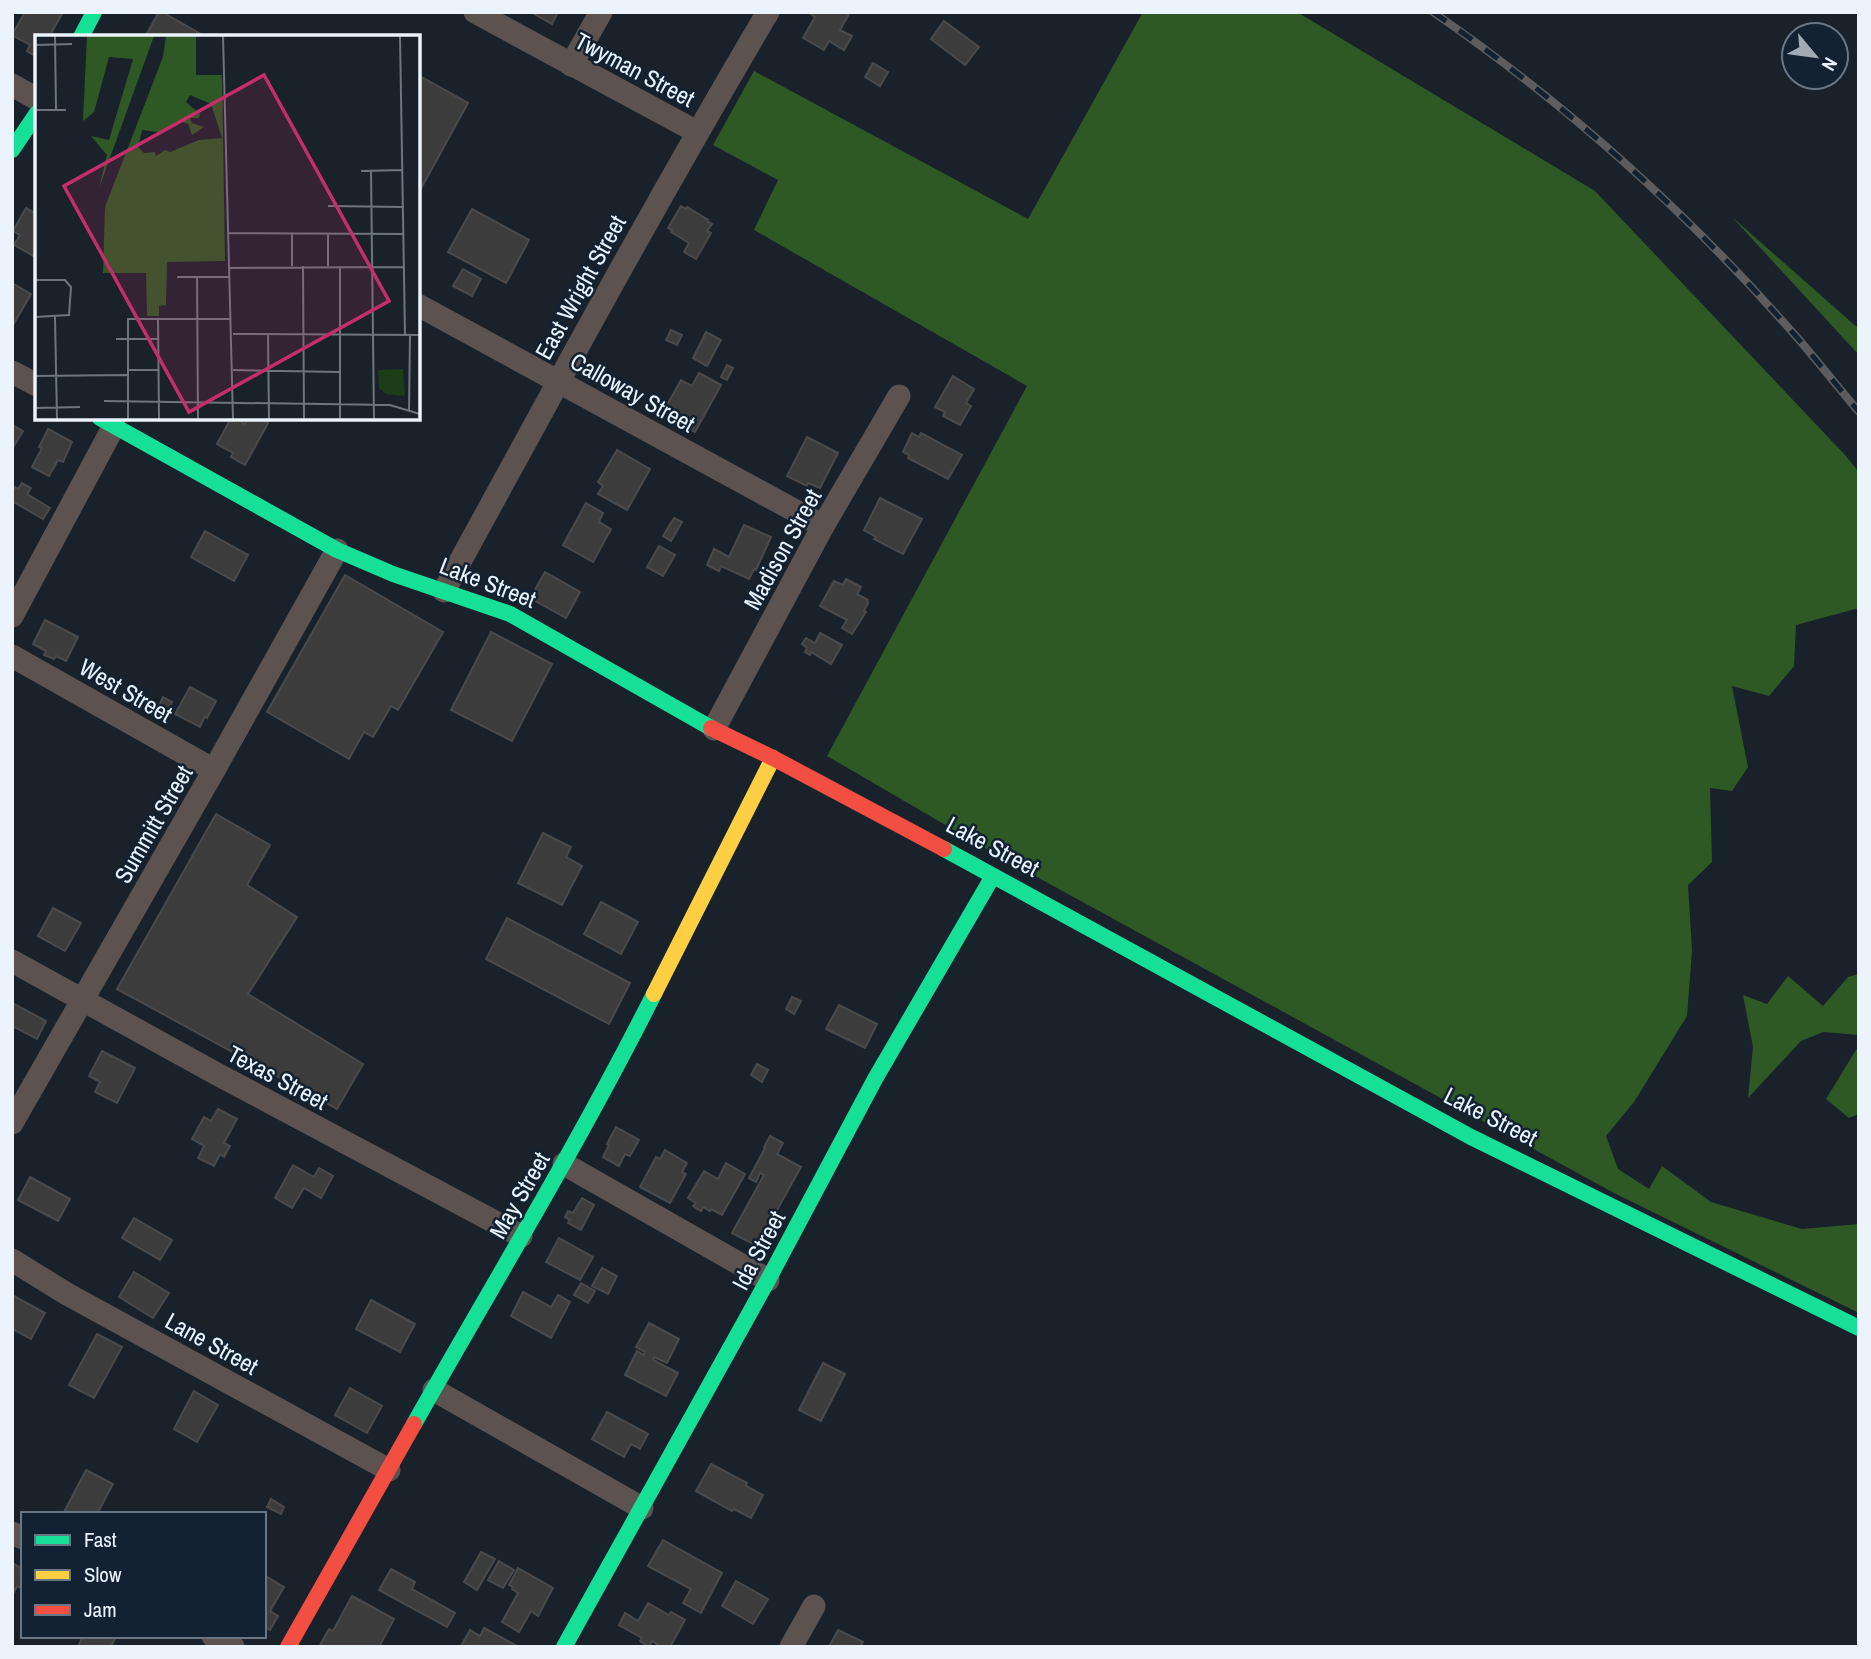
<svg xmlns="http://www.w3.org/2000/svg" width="1871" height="1659" font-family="'Archivo Narrow',sans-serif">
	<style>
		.forest { fill: #2e5925 }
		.building { fill: #3d3c3c; stroke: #4a4a4b; stroke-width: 2 }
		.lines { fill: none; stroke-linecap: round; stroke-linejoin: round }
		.street { stroke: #5c5351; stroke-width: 23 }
		.fast { stroke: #16e098; stroke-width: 16 }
		.slow { stroke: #ffcf43; stroke-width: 16 }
		.jam { stroke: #f24e42; stroke-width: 16 }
		.rail-casing { stroke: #5d5c5e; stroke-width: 8 }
		.rail { stroke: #122232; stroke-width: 5; stroke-dasharray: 16; stroke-linecap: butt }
		.labels { text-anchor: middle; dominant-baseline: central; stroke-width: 5; stroke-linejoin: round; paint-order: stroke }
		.street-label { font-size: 24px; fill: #ebf4fd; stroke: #122232 }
		.inset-road { fill: none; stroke: #6d767f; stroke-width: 2 }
		.view { fill: #c62e6b; fill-opacity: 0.15; stroke: #c62e6b; stroke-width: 3.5 }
		.inset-edge { fill: none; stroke: #ebf4fd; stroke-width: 3.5 }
	</style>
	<rect width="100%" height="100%" fill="#19222b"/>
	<!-- forest -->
	<g class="forest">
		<polygon points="1143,12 1297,12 1595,191 1845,455 1859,472 1859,608 1796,625 1794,666 1769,696 1732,686 1748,767 1732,791 1710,788 1712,862 1688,885 1692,951 1687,1016 1634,1102 1606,1136 1618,1169 1649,1189 1662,1166 1711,1202 1802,1229 1859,1224 1859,1313 1614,1193 997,855 827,756 1027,386 754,230 778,180 713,145 754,71 1028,219"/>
		<polygon points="1732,217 1859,329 1859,355"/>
		<polygon points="1859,974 1859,1035 1823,1032 1801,1041 1748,1098 1753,1047 1743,995 1767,1004 1788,976 1823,1006 1848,977"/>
		<polygon points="1859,1045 1859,1114 1849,1118 1826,1099"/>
	</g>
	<!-- building -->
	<g class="building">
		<polygon points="25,12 63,12 49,37 37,37 37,57 27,51 30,45 12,35"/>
		<polygon points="159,12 162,12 206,37 145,37"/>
		<polygon points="531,12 558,12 552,24"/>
		<polygon points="812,12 850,12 840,30 852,36 844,50 829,41 824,50 803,38 815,17 811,14"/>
		<polygon points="944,21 979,47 965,65 931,39"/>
		<polygon points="873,63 888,72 880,86 865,77"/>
		<polygon points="418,75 468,103 418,194"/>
		<polygon points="681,206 686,209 687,207 708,220 707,221 712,224 707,231 711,233 696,259 684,252 689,243 671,232 672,230 668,228"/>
		<polygon points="26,208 37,214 37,258 14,245 20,235 13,231"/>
		<polygon points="472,209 529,240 506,283 448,252"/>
		<polygon points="463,269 481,279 472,296 453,286"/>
		<polygon points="12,283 31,294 13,325 12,324"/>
		<polygon points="671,330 682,335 677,345 666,340"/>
		<polygon points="706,332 721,340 707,366 693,358"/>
		<polygon points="727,365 733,368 727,380 721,377"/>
		<polygon points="699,373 721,385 695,432 662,414 681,380 692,386"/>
		<polygon points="953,376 974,389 966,403 971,406 960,425 943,416 945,412 935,407"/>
		<polygon points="231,418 235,418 245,424 248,418 260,418 268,423 245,465 231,457 233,453 217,444"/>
		<polygon points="12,425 23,431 12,449"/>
		<polygon points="48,429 72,442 63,462 58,460 49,476 32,467 42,448 39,447"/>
		<polygon points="912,433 919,437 921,433 962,455 948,479 908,458 909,455 903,452"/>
		<polygon points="807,437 838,453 820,488 808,483 807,486 787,476"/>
		<polygon points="617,450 650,469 627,510 598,494 603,486 598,482"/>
		<polygon points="22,483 31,488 27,494 50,508 43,519 12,501 12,492 15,487 18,489"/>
		<polygon points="880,498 922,519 903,554 874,539 876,537 864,530"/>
		<polygon points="586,503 603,513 599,522 611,529 593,562 563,545"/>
		<polygon points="674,518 682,522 671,541 663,536"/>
		<polygon points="744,525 771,537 756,570 754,569 749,579 721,566 719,571 707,565 714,549 729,557"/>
		<polygon points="205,531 248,555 234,581 191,557"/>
		<polygon points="659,546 675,555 663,576 647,567"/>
		<polygon points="545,572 580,592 566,618 530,598"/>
		<polygon points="345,575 443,632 398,710 391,706 373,737 364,732 349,759 267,712"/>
		<polygon points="846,579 861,587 857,594 868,600 867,602 868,603 864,611 866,612 852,634 842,628 847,620 820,606 834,581 843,585"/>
		<polygon points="45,620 78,637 66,661 56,656 54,659 44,655 46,651 33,644"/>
		<polygon points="491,632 552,664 512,741 451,710"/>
		<polygon points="820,633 842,645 831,664 811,652 810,655 805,652 807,648 802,644 806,638 815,643"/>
		<polygon points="190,687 216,701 207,718 205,716 200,727 175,714"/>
		<polygon points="163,697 172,702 167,710 159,706"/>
		<polygon points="216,814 270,845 247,885 297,917 248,994 363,1064 337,1109 117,989"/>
		<polygon points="543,833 571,847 566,857 582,866 562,905 518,883"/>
		<polygon points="601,902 638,922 621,954 584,934"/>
		<polygon points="53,908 81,923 65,951 38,936"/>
		<polygon points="507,918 630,983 609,1024 486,959"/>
		<polygon points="792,997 801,1001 794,1014 786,1009"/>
		<polygon points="12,1003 46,1021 37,1039 12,1026"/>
		<polygon points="839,1005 877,1024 865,1048 826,1029"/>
		<polygon points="102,1051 135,1068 117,1103 95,1092 100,1082 89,1076"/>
		<polygon points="757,1064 768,1070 762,1082 751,1075"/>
		<polygon points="218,1109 237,1119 224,1143 230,1146 224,1157 220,1154 214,1166 198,1158 204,1146 192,1139 204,1117 211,1121"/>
		<polygon points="616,1127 639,1140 630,1156 625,1154 619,1166 603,1157 609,1145 607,1144"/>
		<polygon points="770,1136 783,1143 777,1154 801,1167 757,1246 732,1233 764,1175 760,1173 756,1182 749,1178 765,1148 764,1147"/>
		<polygon points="665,1150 687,1163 682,1172 686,1174 670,1203 640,1187 656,1157 660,1159"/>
		<polygon points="726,1163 745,1174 722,1215 711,1209 710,1211 703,1207 701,1211 693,1206 696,1203 688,1198 704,1171 718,1179"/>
		<polygon points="293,1165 314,1177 319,1168 333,1176 321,1198 304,1188 292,1208 275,1198"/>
		<polygon points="30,1177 70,1199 58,1221 18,1200"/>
		<polygon points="582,1198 594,1205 581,1230 568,1223 570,1220 565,1217 568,1211 573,1213"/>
		<polygon points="134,1218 172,1240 160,1260 122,1238"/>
		<polygon points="559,1238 593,1257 580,1280 546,1262"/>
		<polygon points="602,1268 617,1276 608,1294 592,1286"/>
		<polygon points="134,1272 169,1293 153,1318 119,1297"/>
		<polygon points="581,1283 595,1291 588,1303 574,1295"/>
		<polygon points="523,1292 551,1307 558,1295 570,1302 551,1338 511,1316"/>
		<polygon points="12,1295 45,1313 31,1339 12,1329"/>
		<polygon points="371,1300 415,1324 400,1352 356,1329"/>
		<polygon points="649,1323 679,1339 667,1363 654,1357 653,1360 678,1373 666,1396 625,1375 637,1351 644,1355 645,1352 636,1347"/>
		<polygon points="97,1334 122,1347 94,1398 69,1385"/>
		<polygon points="823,1363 845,1374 821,1421 799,1410"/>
		<polygon points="350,1388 382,1406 367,1433 335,1415"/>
		<polygon points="194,1391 218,1405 197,1442 174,1429"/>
		<polygon points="607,1412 648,1434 640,1449 631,1444 624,1457 592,1439"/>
		<polygon points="711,1464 747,1483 746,1486 763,1495 751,1518 734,1509 732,1511 696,1491"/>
		<polygon points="86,1470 113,1484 97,1514 63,1514"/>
		<polygon points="271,1499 284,1507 281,1514 267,1507"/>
		<polygon points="663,1540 722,1573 701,1613 683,1603 691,1589 648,1566"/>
		<polygon points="481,1552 495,1559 477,1590 464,1582"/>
		<polygon points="499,1561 514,1570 503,1588 488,1580"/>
		<polygon points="12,1563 23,1569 23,1589 17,1586 12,1596"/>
		<polygon points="518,1568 553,1588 538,1616 531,1611 519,1632 502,1622 518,1593 512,1589 513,1587 509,1585"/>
		<polygon points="391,1569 415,1582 412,1589 455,1613 447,1627 379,1590"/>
		<polygon points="264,1575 284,1587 270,1611 278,1616 270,1630 264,1627"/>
		<polygon points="736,1581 768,1599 753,1624 722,1606"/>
		<polygon points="352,1596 394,1619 379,1647 319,1647 329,1629 333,1631"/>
		<polygon points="648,1603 669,1615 671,1612 685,1620 670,1647 662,1647 652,1641 649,1647 640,1641 642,1638 619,1625 625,1613 638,1621"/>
		<polygon points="484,1628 517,1646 516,1647 461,1646 470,1630 480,1636"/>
		<polygon points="838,1630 863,1642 860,1647 829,1647"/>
		<polygon points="83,1636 116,1636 111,1647 78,1647"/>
	</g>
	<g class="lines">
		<!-- street -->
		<g class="street">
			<polyline points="475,12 697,132"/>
			<polyline points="571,65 601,12"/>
			<polyline points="12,85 37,99"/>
			<polyline points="418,305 823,526"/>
			<polyline points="12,372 37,385"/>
			<path d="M444,591C550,397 655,203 768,12"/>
			<polyline points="12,616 114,426"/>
			<polyline points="12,656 214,770"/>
			<polyline points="714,729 823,526 899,396"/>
			<polyline points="12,961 215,1073 521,1236"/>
			<polyline points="12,1123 214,770 337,550"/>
			<polyline points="564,1164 768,1280"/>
			<polyline points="12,1260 67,1294 389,1470"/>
			<polyline points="434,1390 642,1508"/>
			<polyline points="12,1533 23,1538"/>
			<polyline points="213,1636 233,1647"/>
			<polyline points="791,1647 814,1606"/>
		</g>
		<!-- fast -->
		<g class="fast">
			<polyline points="81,37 94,12"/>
			<polyline points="12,150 37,113"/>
			<polyline points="100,418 337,550 393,574 510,614 711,728"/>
			<polyline points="944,849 1471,1137 1859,1328"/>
			<path d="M414,1424C495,1281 580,1141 654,994"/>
			<polyline points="564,1647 768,1280 875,1079 993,876"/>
		</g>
		<!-- slow -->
		<polyline class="slow" points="654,994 773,758"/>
		<!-- jam -->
		<g class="jam">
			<polyline points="711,728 773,758 944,849"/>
			<polyline points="288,1647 414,1424"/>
		</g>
		<defs>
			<path id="rail" d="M1433,12C1565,103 1688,213 1794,334C1816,359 1837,386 1859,412"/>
		</defs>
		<!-- rail casing -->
		<use href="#rail" class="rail-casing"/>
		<!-- rail -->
		<use href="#rail" class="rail"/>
	</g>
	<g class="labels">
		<!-- street labels -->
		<g class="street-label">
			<text transform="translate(635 69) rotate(28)">Twyman Street</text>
			<text transform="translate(580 287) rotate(-61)">East Wright Street</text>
			<text transform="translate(633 392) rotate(29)">Calloway Street</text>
			<text transform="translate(782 549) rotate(-61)">Madison Street</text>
			<text transform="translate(488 582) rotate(21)">Lake Street</text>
			<text transform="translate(126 690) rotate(30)">West Street</text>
			<text transform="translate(153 824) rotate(-60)">Summitt Street</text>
			<text transform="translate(993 846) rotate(28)">Lake Street</text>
			<text transform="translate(278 1077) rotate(28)">Texas Street</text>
			<text transform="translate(1491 1116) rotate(27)">Lake Street</text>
			<text transform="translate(519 1195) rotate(-60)">May Street</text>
			<text transform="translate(758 1250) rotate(-62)">Ida Street</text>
			<text transform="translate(212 1343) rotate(29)">Lane Street</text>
		</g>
	</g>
	<!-- overview -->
	<g transform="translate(35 35)">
		<rect width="385" height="385" fill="#19222b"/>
		<path d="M368,334L370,361L351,359L344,353L343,335Z" fill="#1c3d15"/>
		<path d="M52,1H119L64,153L72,120L56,101L74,105L98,24L74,22L59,77L48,86ZM131,1H161V40H187L190,226L132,227L131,270L124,271V281H112L111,238H68L70,172L128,22ZM155,60L176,69L187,103L164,105L135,117L130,115L121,121L120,117L109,118L103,112L107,95L123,97L145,86L153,89L157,100L169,92L157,88L155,83H164L165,79L151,67Z" fill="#2e5925" fill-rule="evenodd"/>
		<path class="inset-road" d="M20,1L21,75M188,1L198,384M365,1L370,300M0,10L37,9M0,75H31M326,136L368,135M336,136L339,384M293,171L369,172M193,198L369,199M257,231V199M268,231L269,384M293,231V199M194,233L369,232M142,242H194M162,242L163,384M0,245H30L36,252L34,280L0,282M20,282L22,384M123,284L124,384M198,299L385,300M233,300L234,384M81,304H124M92,335H124M198,335L304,337M0,341L92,340M69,366L355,370L385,379M0,373L45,372M374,375L375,300M93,384V284H196M305,384V232"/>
		<path class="view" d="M229,40L354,266L154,377L29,151Z"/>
		<rect width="385" height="385" class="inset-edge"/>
	</g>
	<!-- border -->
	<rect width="1871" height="1659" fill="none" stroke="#ebf4fd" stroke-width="28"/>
	<!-- legend -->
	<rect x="21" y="1512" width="245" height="126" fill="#122232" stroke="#697683" stroke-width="2"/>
	<rect x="35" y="1535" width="35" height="10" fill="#16e098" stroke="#697683" stroke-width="2"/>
	<text x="84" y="1547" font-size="21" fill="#ebf4fd">Fast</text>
	<rect x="35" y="1570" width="35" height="10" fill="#ffcf43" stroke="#697683" stroke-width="2"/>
	<text x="84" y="1582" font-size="21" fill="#ebf4fd">Slow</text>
	<rect x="35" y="1605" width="35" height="10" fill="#f24e42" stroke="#697683" stroke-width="2"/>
	<text x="84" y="1617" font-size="21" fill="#ebf4fd">Jam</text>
	<!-- north arrow -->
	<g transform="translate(1815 56) rotate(119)"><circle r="33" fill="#122232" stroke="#697683" stroke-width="2"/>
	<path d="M0-5L12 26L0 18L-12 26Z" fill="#a2aab4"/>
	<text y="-10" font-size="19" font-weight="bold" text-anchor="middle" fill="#ebf4fd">N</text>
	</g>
</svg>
